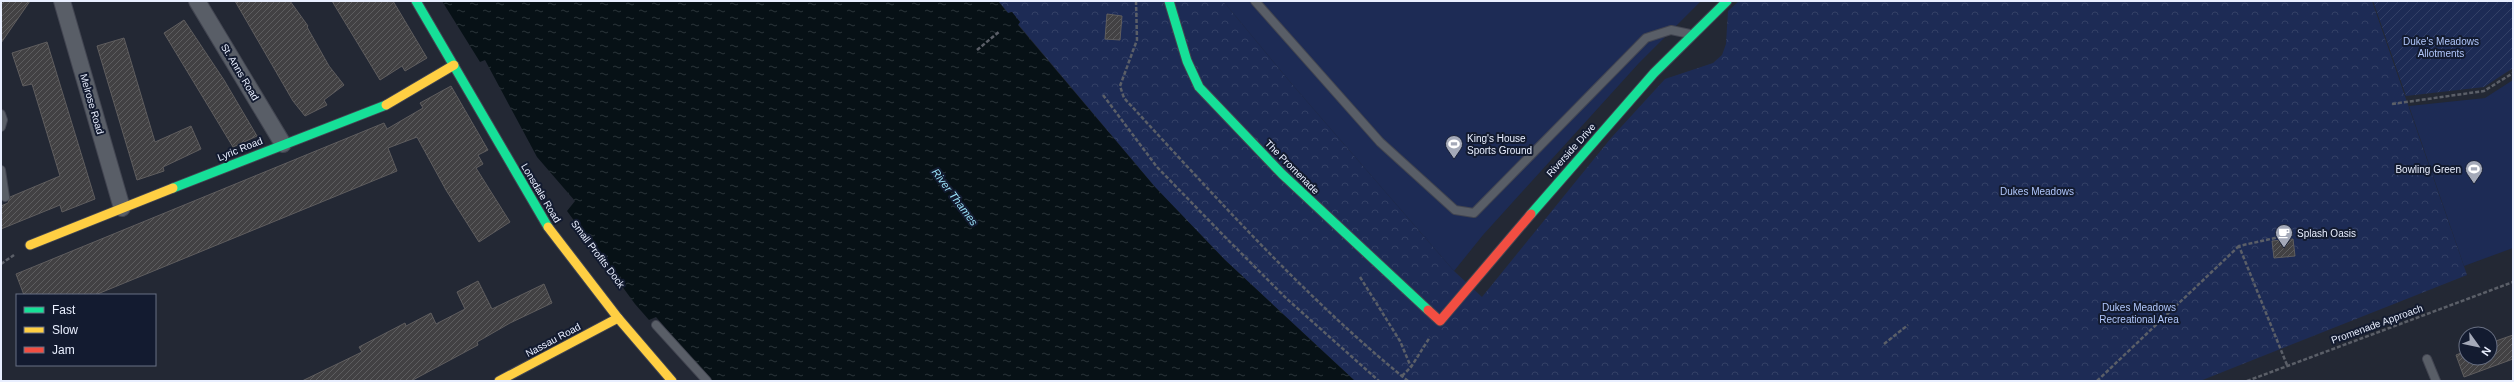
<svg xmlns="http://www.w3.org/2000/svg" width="2514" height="382" font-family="Arial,sans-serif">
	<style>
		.park { fill: url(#park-crowns) }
		.garden { fill: url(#garden-furrows) }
		.pitch { fill: #1d2b55 }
		.water { fill: url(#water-ripples) }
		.building { fill: url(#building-hatch); stroke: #5f5d5e }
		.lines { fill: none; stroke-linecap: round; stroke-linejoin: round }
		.lane-casing { stroke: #424551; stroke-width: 10 }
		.street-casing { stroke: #424551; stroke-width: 18 }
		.fast-casing { stroke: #424551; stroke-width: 11 }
		.slow-casing { stroke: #424551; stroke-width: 11 }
		.jam-casing { stroke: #424551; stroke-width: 11 }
		.path { stroke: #5b5f68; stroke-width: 2.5; stroke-dasharray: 4 2; stroke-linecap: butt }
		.lane { stroke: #595e67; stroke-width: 8 }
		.street { stroke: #595e67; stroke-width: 16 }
		.fast { stroke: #16e098; stroke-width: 9 }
		.slow { stroke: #ffcf43; stroke-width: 9 }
		.jam { stroke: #f24e42; stroke-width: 9 }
		.labels { text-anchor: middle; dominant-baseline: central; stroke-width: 4; stroke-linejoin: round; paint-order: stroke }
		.park-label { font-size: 10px; fill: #b0c6fa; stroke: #131b30 }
		.street-label { font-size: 10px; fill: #e9efff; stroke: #131b30 }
		.poi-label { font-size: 10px; fill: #e9efff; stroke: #131b30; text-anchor: start }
		.water-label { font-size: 11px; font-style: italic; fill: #98dff6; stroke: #131b30 }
	</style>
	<defs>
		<pattern id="park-crowns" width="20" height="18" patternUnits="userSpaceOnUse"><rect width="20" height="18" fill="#1d2b55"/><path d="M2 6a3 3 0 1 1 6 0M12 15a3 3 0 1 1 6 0" fill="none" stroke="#334066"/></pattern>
		<pattern id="garden-furrows" width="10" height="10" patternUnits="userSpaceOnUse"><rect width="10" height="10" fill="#1d2b55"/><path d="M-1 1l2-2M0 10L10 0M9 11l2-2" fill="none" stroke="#334066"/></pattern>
		<pattern id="water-ripples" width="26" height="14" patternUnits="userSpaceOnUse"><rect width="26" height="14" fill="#071116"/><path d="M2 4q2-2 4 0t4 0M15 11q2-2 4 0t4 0" fill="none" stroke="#2b3439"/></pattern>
		<pattern id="building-hatch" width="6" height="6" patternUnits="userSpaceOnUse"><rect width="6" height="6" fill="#424143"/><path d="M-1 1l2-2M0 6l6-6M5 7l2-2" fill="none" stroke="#5d5d5f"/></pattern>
	</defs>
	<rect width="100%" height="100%" fill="#232834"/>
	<!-- park -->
	<polygon class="park" points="998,1 1223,1 1291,83 1454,271 1482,297 1611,138 1665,79 1713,63 1722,55 1726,44 1728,11 1739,1 2372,1 2467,275 2200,381 1355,381 1225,260 1155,187 1018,24 1020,22 1012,12 1008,13"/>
	<!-- garden -->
	<polygon class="garden" points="2373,1 2513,1 2513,68 2484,87 2406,96"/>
	<!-- pitch -->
	<g class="pitch">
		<polygon points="1223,1 1701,1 1639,63 1483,235 1454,271 1291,83"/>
		<polygon points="2513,80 2513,248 2464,266 2409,106 2485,98"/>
	</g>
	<!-- water -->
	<polygon class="water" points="442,1 998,1 1008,13 1012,12 1020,22 1018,25 1155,187 1225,260 1355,381 712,381 656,317 649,320 635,304 567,211 575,201 537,157 485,60 480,62"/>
	<!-- building -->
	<g class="building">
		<polygon points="1,1 30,1 1,43"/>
		<polygon points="235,1 290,1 308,26 307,27 329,66 344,85 324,100 327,105 305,116 293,101"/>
		<polygon points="332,1 393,1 427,58 405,71 402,66 380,80"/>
		<polygon points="1107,14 1122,16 1120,40 1105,39"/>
		<polygon points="184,20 224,80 257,136 233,147 164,33"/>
		<polygon points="124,38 155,142 191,126 201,149 163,167 164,171 137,180 97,46"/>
		<polygon points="47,42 95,199 62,212 60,205 1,229 1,206 8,203 10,197 60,176 32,84 23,86 12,53"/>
		<polygon points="451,86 488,150 478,155 483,164 476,168 510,222 479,242 446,190 417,137 388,148 397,171 95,295 24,295 16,274 384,123 387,129 423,108 420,103"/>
		<polygon points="2293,239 2295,256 2274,258 2272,241"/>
		<polygon points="478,281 492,309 544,284 552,303 510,323 477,342 478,345 411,381 302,381 362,352 359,347 405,323 406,326 431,313 436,324 465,309 457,292"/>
		<polygon points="2513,335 2513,359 2464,377 2456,355 2466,351 2466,358 2490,358 2490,343"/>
	</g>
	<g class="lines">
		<defs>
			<g id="lane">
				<polyline points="1255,1 1380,142 1455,210 1474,213 1646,38 1671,30 1690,34"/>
				<polyline points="1,114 3,120 1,127"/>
				<polyline points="1,170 5,197"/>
				<polyline points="656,325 707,381"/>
				<polyline points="2427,359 2436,381"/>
			</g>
			<g id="street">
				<polyline points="62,1 122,208"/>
				<polyline points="197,1 283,144"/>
			</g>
			<g id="fast">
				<polyline points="416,1 548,227"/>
				<polyline points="1169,1 1187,61 1199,87 1282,174 1428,310"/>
				<polyline points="173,188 386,105"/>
				<polyline points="1531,214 1654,73 1727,1"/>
			</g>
			<g id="slow">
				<polyline points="386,105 454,65"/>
				<polyline points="548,227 618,318 672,381"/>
				<polyline points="30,245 173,188"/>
				<polyline points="499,381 618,318"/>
			</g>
			<polyline id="jam" points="1428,310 1440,321 1531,214"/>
		</defs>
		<!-- lane casing -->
		<use href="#lane" class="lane-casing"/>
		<!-- street casing -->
		<use href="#street" class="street-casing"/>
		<!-- fast casing -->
		<use href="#fast" class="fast-casing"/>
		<!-- slow casing -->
		<use href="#slow" class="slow-casing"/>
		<!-- jam casing -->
		<use href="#jam" class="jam-casing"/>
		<!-- path -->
		<g class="path">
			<path d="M1136,1L1137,40L1120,86L1124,98C1214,195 1305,298 1408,381"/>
			<polyline points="977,50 1000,31"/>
			<polyline points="1103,95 1157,167 1228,240 1287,299 1379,381"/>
			<polyline points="2392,104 2484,91 2513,73"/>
			<polyline points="1,264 14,255"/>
			<polyline points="1360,277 1400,341 1411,367"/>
			<polyline points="1884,344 1908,325"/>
			<polyline points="2287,365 2239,246 2293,234"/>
			<polyline points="1402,376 1411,367 1430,337"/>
			<polyline points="2097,381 2239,246"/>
			<polyline points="2247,381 2513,282"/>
		</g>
		<!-- lane -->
		<use href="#lane" class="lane"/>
		<!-- street -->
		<use href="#street" class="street"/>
		<!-- fast -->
		<use href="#fast" class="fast"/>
		<!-- slow -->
		<use href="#slow" class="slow"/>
		<!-- jam -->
		<use href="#jam" class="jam"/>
	</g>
	<!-- icons -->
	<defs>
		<symbol id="stadium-pin" viewBox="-11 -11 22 30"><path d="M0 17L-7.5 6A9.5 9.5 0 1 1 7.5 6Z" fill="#a4a9b8" stroke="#131b30"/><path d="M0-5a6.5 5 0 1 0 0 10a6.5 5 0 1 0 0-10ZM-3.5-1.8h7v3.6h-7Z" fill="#fff"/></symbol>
		<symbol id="cafe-pin" viewBox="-11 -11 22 30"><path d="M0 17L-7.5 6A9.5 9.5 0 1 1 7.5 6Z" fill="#a4a9b8" stroke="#131b30"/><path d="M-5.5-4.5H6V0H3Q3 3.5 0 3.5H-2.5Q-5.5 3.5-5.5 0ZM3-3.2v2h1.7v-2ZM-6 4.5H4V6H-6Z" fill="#fff"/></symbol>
	</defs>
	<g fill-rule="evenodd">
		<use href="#stadium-pin" x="1444" y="134" width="20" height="27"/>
		<use href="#stadium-pin" x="2464" y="159" width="20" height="27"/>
		<use href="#cafe-pin" x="2274" y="223" width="20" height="27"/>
	</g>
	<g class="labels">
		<!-- park labels -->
		<g class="park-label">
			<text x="2441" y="41">Duke's Meadows<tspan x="2441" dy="12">Allotments</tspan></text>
			<text x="2037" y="191">Dukes Meadows</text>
			<text x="2139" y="307">Dukes Meadows<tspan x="2139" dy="12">Recreational Area</tspan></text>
		</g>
		<!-- street labels -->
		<g class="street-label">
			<text transform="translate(240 72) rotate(59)">St. Anns Road</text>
			<text transform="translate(92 104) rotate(74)">Melrose Road</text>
			<text transform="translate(240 149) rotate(-22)">Lyric Road</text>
			<text transform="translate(1571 150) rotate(-48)">Riverside Drive</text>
			<text transform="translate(1292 167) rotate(45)">The Promenade</text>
			<text transform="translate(541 193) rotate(59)">Lonsdale Road</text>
			<text transform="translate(598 254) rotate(53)">Small Profits Dock</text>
			<text transform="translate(2377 324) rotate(-20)">Promenade Approach</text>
			<text transform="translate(553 340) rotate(-28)">Nassau Road</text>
		</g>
		<!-- poi labels -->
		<g class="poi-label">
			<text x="1467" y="138">King's House<tspan x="1467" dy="12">Sports Ground</tspan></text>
			<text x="2461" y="169" text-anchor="end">Bowling Green</text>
			<text x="2297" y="233">Splash Oasis</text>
		</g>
		<!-- water labels -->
		<g class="water-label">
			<text transform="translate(955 197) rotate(53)">River Thames</text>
		</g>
	</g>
	<!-- border -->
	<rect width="2514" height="382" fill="none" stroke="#e9efff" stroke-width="4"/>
	<!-- legend -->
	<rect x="16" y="294" width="140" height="72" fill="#131b30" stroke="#697083"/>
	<rect x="24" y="307" width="20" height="6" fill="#16e098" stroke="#697083"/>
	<text x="52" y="314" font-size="12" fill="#e9efff">Fast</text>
	<rect x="24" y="327" width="20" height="6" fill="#ffcf43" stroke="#697083"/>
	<text x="52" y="334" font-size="12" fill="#e9efff">Slow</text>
	<rect x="24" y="347" width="20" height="6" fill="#f24e42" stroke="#697083"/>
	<text x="52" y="354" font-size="12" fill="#e9efff">Jam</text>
	<!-- north arrow -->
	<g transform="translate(2478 346) rotate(123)"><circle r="19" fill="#131b30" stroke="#697083"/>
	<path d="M0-3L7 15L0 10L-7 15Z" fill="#a4a9b8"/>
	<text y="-6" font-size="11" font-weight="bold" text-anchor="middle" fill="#e9efff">N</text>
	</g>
</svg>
